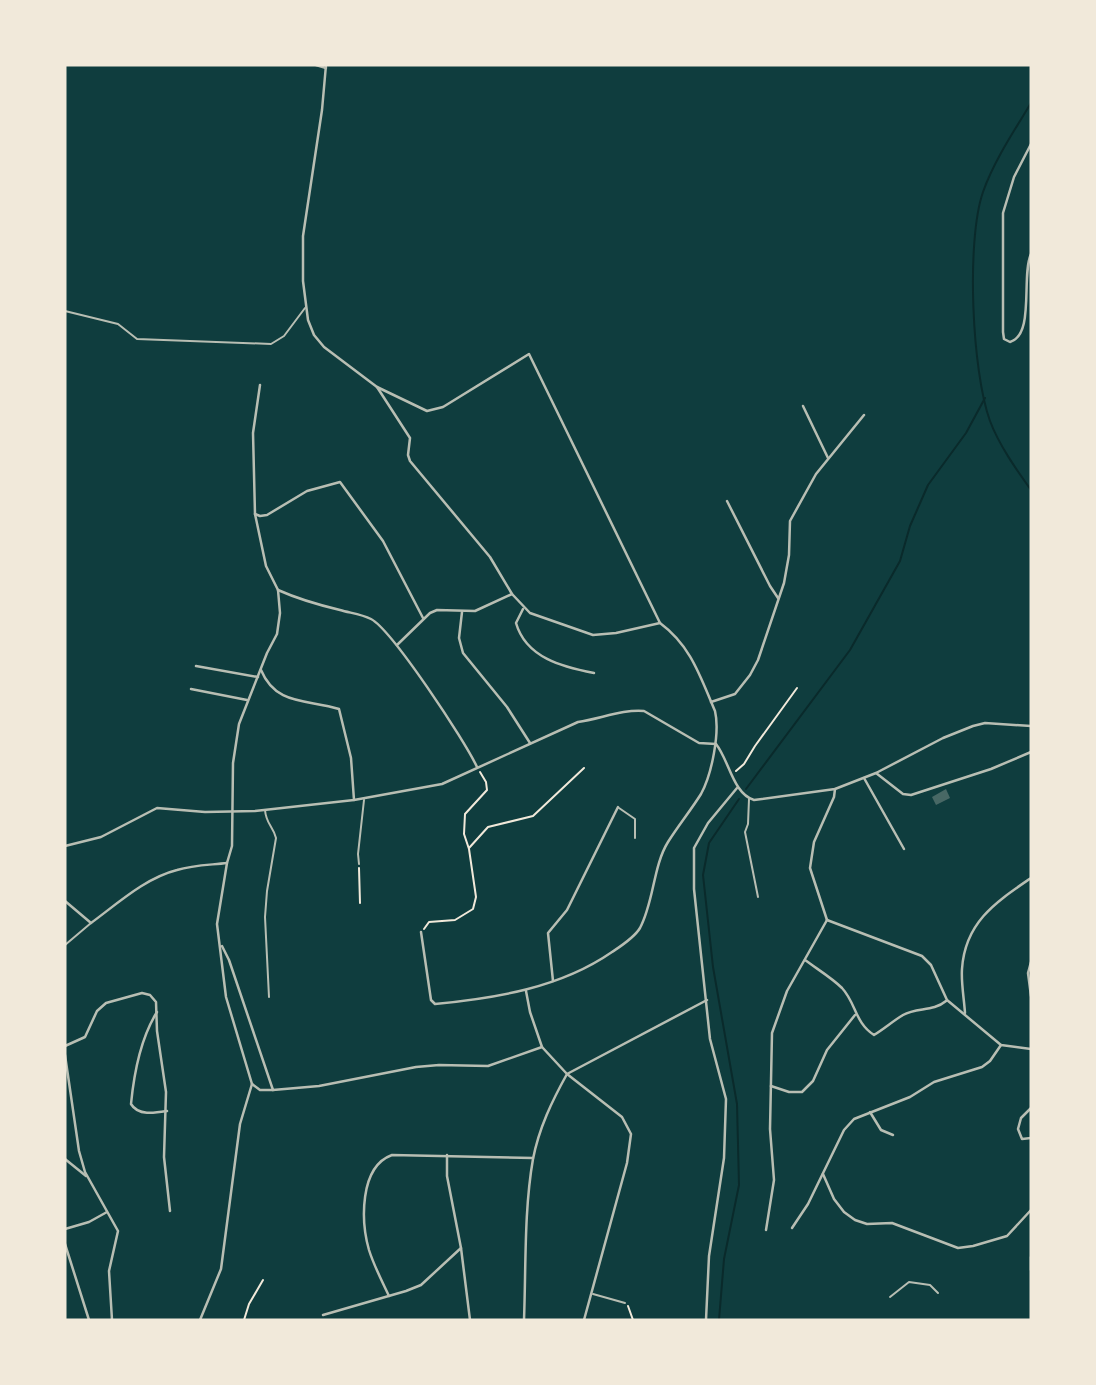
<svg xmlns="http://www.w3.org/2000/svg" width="1096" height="1385" font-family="'PT Sans',sans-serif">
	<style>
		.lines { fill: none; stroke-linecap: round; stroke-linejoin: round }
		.stream { stroke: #0a2a2b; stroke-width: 2 }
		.building { fill: #486865 }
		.path { stroke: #f1e9da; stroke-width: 2 }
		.service { stroke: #b8beb3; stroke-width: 2 }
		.minor { stroke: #b8beb3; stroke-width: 2.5 }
	</style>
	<rect width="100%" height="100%" fill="#0f3d3e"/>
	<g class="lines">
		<!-- stream -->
		<g class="stream">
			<path d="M1031,103C1014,131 994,161 983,192C966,241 972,372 990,421C999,445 1016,469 1031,490"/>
			<polyline points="746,789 850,650 900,561 910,526 928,485 966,433 985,398"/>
			<polyline points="719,1320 724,1259 739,1185 737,1104 713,967 703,875 709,843 739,799"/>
		</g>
	</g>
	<!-- building -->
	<polygon class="building" points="946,789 950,798 936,805 932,797"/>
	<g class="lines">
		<!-- path -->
		<g class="path">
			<polyline points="736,771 744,764 755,746 797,688"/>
			<polyline points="469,848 488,827 533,816 584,768"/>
			<polyline points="359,868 360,903"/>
			<polyline points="424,929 429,922 455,920 473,909 476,897 469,849 464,834 465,814 487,790 486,782 480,772"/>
			<polyline points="628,1306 633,1320"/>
			<polyline points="244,1320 249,1304 263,1280"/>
		</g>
		<!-- service -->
		<g class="service">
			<polyline points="65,311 118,324 137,339 271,344 284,336 305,308"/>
			<polyline points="749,799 748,824 745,832 758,897"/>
			<polyline points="619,808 635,819 635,838"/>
			<path d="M265,810C266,824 273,826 276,838L267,891L265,917L269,997"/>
			<polyline points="359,864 358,854 364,800"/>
			<polyline points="65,945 91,923"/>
			<polyline points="593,1294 625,1303"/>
			<polyline points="890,1297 909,1282 930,1285 938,1293"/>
		</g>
		<!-- minor -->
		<g class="minor">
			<polyline points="316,65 326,68"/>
			<polyline points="326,65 322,110 303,236 303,281 308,320 314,335 324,347 377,387 410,438 408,455 410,461 490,557 512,594 530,613 593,635 616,633 660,623"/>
			<path d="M1031,144L1014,177L1003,213V332L1004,339L1010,342C1035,335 1021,276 1031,254"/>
			<path d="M377,387L427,411L443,407L529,354L660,623C691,646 700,676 715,711C720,732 712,774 701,794C691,810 678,826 668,842C653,866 654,902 640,928C634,938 621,946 612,952C560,988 496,998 435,1004L431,1000L421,932"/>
			<polyline points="803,406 828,458"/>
			<polyline points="727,501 770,586 778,598"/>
			<polyline points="255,514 260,516 267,515 307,491 340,482 383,541 423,618"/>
			<path d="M278,590C298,599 319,605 340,610C350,613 361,614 371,619C392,630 465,741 477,767"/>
			<path d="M523,609L516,623C526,658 563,667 594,673"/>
			<polyline points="462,612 459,638 463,653 507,707 530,743"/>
			<polyline points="397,645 430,613 437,610 475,611 512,594"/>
			<polyline points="196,666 258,677"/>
			<path d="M261,670C276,706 307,699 339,709L351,758L354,800"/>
			<polyline points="191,689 247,700"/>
			<polyline points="711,702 735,694 750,675 758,660 784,583 789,555 790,521 816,474 864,415"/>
			<path d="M716,744C729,760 733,794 754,800L835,789L876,773L943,738L973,726L985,723L1031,726"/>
			<polyline points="876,773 903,794 911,795 991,769 1031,752"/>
			<polyline points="864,778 904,849"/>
			<path d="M65,846L101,837L157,808L205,812L255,811L354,800L442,784L578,722C600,719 623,709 644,711L699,743L716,744"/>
			<path d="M65,901L91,923C117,904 145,878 177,870C193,865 210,865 227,863"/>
			<polyline points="827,920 922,956 931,965 947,1000 1001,1045 1031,1049"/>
			<polyline points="827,920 810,868 814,842 834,797 835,789"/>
			<polyline points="222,946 229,960 273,1090 319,1086 416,1067 439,1065 488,1066 542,1047"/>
			<path d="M805,960C817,969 832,978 842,988C856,1003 855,1023 874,1035C884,1029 893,1021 903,1015C917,1007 933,1012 946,1001"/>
			<polyline points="1031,962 1028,973 1031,996"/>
			<polyline points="553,981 548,933 567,910 618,807"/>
			<polyline points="526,991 530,1012 542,1047 567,1074 622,1117 631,1134 627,1163 584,1320"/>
			<path d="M157,1012C140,1039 134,1073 131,1104C138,1116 155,1113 167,1111"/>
			<path d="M965,1013C964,998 961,983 962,969C965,922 996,902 1031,878"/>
			<polyline points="65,1046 85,1037 97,1011 106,1003 142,993 150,995 156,1002 157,1031 166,1092 164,1157 170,1211"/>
			<polyline points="65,1055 79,1151 85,1172 118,1231 109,1271 112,1320"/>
			<polyline points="252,1084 226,997 217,924 227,863 232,846 233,763 239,724 267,653 277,634 280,613 278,590 266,566 255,514 253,433 260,385"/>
			<polyline points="252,1084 260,1090 273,1090"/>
			<polyline points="771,1086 789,1092 802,1092 813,1081 827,1050 855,1015"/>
			<polyline points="1031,1108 1021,1118 1018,1129 1022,1139 1031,1138"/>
			<polyline points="870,1112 881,1130 893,1135"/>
			<polyline points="447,1155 447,1176 461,1248 470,1320"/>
			<polyline points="65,1159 86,1176"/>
			<polyline points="823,1174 834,1199 844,1212 855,1220 867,1224 892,1223 958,1248 973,1246 1007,1236 1031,1210"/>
			<polyline points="792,1228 808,1204 844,1130 854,1119 910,1097 934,1082 982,1067 990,1061 1001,1045"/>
			<polyline points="65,1229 89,1222 107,1212"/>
			<polyline points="766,1230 774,1180 770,1129 772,1033 787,991 827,920"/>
			<polyline points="65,1244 89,1320"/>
			<polyline points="1031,1270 1031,1257"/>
			<path d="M389,1296C382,1281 374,1266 369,1250C361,1222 359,1167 392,1155L533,1158"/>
			<polyline points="323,1315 406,1291 421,1285 461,1248"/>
			<polyline points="200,1320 221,1269 240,1124 252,1084"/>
			<path d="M524,1320C526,1268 524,1210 533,1159C539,1128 552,1101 567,1074L707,1000"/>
			<polyline points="706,1320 709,1256 724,1158 726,1099 710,1039 694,889 694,848 708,823 737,788"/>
		</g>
	</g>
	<!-- border -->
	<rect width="1096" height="1385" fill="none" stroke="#f1e9da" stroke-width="133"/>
</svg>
